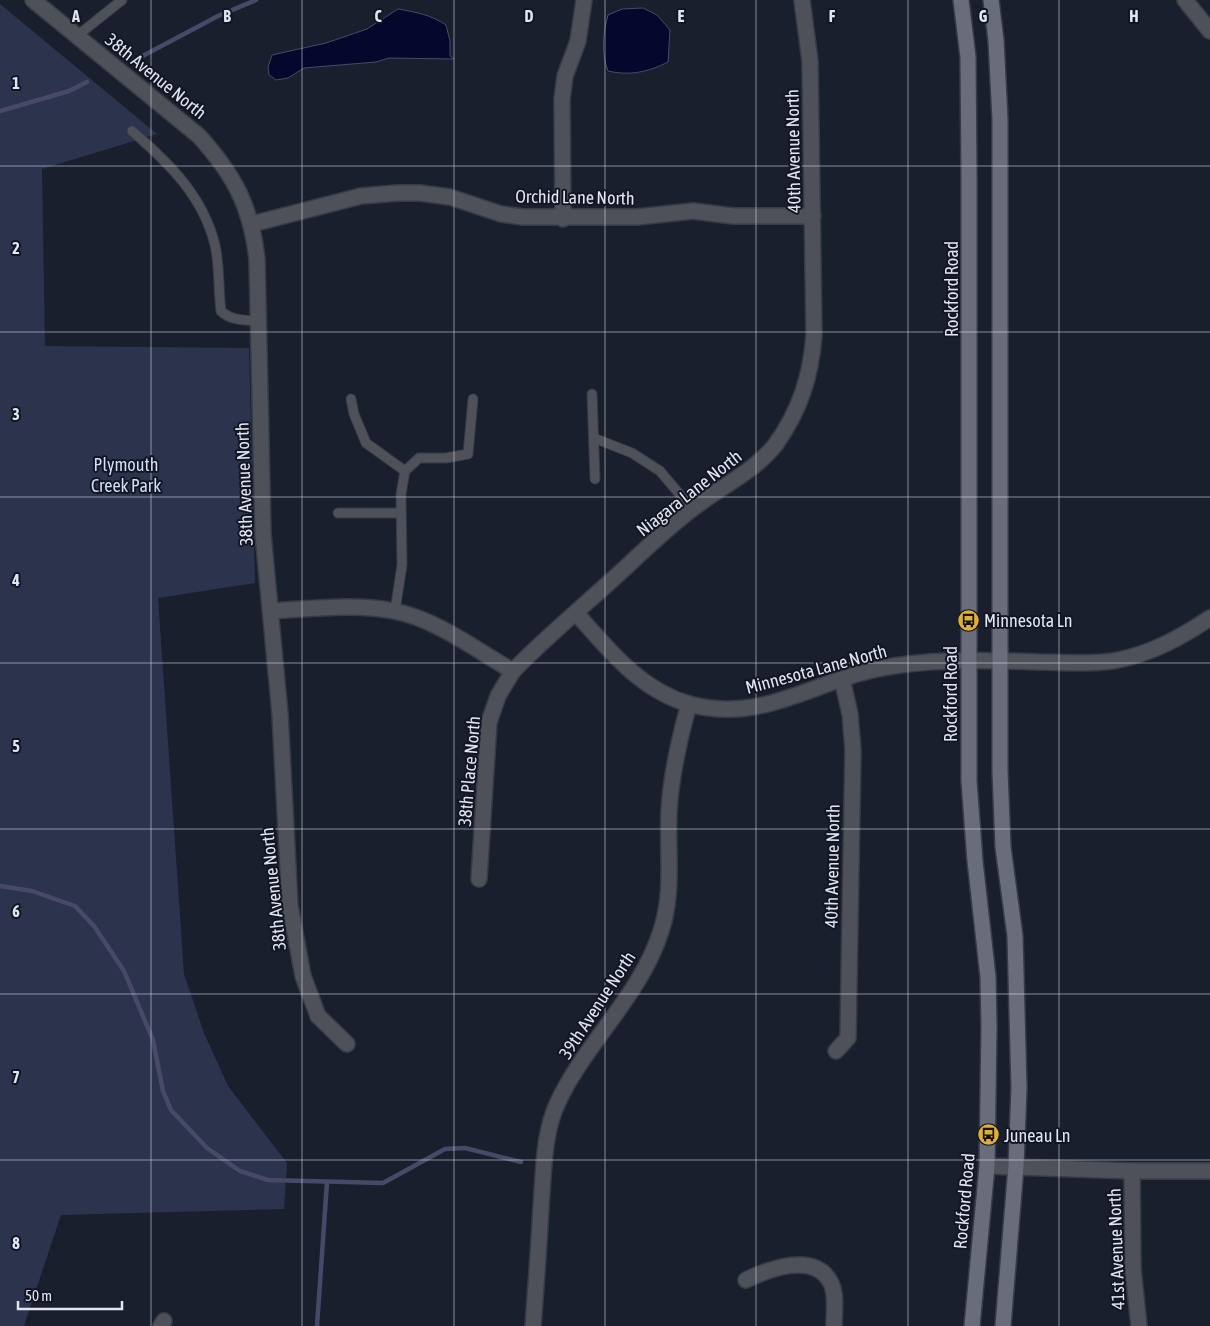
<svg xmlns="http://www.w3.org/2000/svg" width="1210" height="1326" font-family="'Asap Condensed',sans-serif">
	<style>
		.green { fill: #2c334d }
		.water { fill: #05082c; stroke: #474a67 }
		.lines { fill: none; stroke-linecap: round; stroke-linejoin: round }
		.stream { stroke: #474a67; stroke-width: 4.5 }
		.service-casing { stroke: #363b49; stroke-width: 11 }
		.minor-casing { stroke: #363b49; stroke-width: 18 }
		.secondary-casing { stroke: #363b49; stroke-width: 18 }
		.service { stroke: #4f5159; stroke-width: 9 }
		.minor { stroke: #4f5159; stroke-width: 15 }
		.secondary { stroke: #696d7a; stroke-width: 15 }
		.grid { fill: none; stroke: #e2e5f0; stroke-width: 1; stroke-opacity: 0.55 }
		.labels { text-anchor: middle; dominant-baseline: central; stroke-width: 4; stroke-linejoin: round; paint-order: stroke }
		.street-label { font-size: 18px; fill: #e2e5f0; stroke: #111624 }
		.park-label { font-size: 18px; fill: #d3ddf9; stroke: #111624 }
		.poi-label { font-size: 18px; fill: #e2e5f0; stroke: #111624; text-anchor: start }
		.grid-label { font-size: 16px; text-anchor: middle; font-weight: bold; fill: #e2e5f0; stroke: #111624; stroke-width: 4; stroke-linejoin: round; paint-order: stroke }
	</style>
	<rect width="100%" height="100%" fill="#1a1f2e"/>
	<!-- green -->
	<polygon class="green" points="0,4 157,134 42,169 45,346 249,348 255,583 158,598 184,974 204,1033 228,1086 287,1163 284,1209 61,1215 24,1326 0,1326"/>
	<!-- water -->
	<g class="water">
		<path d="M643,8L657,15L670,30L668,62C648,72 630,76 608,71C601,52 603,34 608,15L622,9Z"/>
		<path d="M398,9C415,12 432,15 446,25L450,41V56L454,59L389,58L376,62L304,68L288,78L276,80L269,75L268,67L272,55L326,43L367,29Z"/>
	</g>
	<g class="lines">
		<!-- stream -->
		<g class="stream">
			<polyline points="137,59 218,16 256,0"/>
			<polyline points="0,111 69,91 87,82"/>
			<polyline points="0,886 32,891 75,906 94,926 124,971 153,1040 163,1091 171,1110 207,1148 240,1171 268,1180 383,1183 445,1149 465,1148 521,1162"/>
			<polyline points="317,1326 327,1182"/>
		</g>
		<defs>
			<g id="service">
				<polyline points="77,36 122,0"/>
				<path d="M132,131C169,163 203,196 215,245C220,267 218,289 221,311C231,321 246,320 258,321"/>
				<polyline points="592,394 595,479"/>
				<polyline points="351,399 354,414 366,443 405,471"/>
				<polyline points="594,438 632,453 660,471 692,509"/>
				<polyline points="338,513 401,513"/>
				<polyline points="395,611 402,565 401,494 405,471 419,458 446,458 468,454 473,399"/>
			</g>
			<g id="minor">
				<path d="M33,0L199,136C234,175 251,206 257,259L263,534L280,714L290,906L303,976L318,1016L347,1044"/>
				<polyline points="1185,0 1210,31"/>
				<polyline points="563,219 562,99 565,76 578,41 584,0"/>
				<polyline points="252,224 361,196 397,193 420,193 450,197 501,214 523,217 637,217 693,211 733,216 813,216"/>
				<path d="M271,611C311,609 354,603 394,611C436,619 476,650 513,671"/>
				<path d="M576,613C608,649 640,690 689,704C759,723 808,685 872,670C926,658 983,660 1038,662C1064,662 1092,665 1118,660C1153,653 1181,637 1210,618"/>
				<path d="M479,879L489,722L498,696L513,671C544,639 580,609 613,579C641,554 668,526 699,504C725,484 755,471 776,444C800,410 811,376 814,335L810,61L802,0"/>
				<polyline points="836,1051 848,1038 853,750 850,714 842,679"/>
				<polyline points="987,1166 1132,1171 1210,1171"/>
				<polyline points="1132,1171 1133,1269 1139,1326"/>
				<path d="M746,1280C769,1269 815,1251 831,1283C837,1295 834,1313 834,1326"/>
				<polyline points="161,1326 164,1321"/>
				<path d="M533,1326C536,1286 539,1246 541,1206C544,1171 543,1133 558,1102C586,1042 641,995 661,931C674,892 667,851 669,811C671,774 679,740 689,704"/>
			</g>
			<g id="secondary">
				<polyline points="961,0 968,57 969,174 969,781 975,861 988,977 989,1026 987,1166 972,1326"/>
				<polyline points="991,0 996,40 1000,119 1000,771 1003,847 1015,936 1019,1088 1016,1166 1003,1326"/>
			</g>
		</defs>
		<!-- service casing -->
		<use href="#service" class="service-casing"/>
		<!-- minor casing -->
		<use href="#minor" class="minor-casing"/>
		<!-- secondary casing -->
		<use href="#secondary" class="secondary-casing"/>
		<!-- service -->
		<use href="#service" class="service"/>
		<!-- minor -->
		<use href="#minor" class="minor"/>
		<!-- secondary -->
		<use href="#secondary" class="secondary"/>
	</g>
	<!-- grid -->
	<path class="grid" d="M151,0V1326M302,0V1326M454,0V1326M605,0V1326M756,0V1326M908,0V1326M1059,0V1326M0,166H1210M0,332H1210M0,497H1210M0,663H1210M0,829H1210M0,994H1210M0,1160H1210"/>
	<!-- icons -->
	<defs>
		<symbol id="bus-disc" viewBox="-11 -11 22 22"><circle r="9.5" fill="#e1af34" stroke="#111624"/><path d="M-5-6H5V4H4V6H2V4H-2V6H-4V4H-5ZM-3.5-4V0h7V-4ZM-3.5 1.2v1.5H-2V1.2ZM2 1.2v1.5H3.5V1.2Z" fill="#111"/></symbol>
	</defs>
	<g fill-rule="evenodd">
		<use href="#bus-disc" x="956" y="608" width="25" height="25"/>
		<use href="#bus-disc" x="976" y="1122" width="25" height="25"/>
	</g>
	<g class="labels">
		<!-- street labels -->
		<g class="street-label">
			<text transform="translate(156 76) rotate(39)">38th Avenue North</text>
			<text transform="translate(793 151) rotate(-91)">40th Avenue North</text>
			<text transform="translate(575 197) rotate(1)">Orchid Lane North</text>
			<text transform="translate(951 289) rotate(-90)">Rockford Road</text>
			<text transform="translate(244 484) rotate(-92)">38th Avenue North</text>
			<text transform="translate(689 493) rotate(-38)">Niagara Lane North</text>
			<text transform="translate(816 669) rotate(-15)">Minnesota Lane North</text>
			<text transform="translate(950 694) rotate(-90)">Rockford Road</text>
			<text transform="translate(469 771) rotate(-85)">38th Place North</text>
			<text transform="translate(832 866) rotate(-89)">40th Avenue North</text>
			<text transform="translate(273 889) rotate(-96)">38th Avenue North</text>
			<text transform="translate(597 1005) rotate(-57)">39th Avenue North</text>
			<text transform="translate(964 1201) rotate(-85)">Rockford Road</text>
			<text transform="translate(1116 1249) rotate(-92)">41st Avenue North</text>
		</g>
		<!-- park labels -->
		<g class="park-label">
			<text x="126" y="464">Plymouth<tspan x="126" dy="21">Creek Park</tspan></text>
		</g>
		<!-- poi labels -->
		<g class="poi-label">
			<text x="984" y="620">Minnesota Ln</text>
			<text x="1004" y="1135">Juneau Ln</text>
		</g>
	</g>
	<g class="grid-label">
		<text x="76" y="22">A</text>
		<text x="227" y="22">B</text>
		<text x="378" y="22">C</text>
		<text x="529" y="22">D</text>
		<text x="681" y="22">E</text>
		<text x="832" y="22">F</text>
		<text x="983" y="22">G</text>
		<text x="1134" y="22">H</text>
		<text x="16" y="89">1</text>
		<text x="16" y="254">2</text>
		<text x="16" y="420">3</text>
		<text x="16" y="586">4</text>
		<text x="16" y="752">5</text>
		<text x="16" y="917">6</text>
		<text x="16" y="1083">7</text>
		<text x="16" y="1249">8</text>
	</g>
	<!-- scale -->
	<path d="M18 1301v8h104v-8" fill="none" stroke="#e2e5f0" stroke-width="2.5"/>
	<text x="25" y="1301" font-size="15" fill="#e2e5f0" stroke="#111624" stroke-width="4" paint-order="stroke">50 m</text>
</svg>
